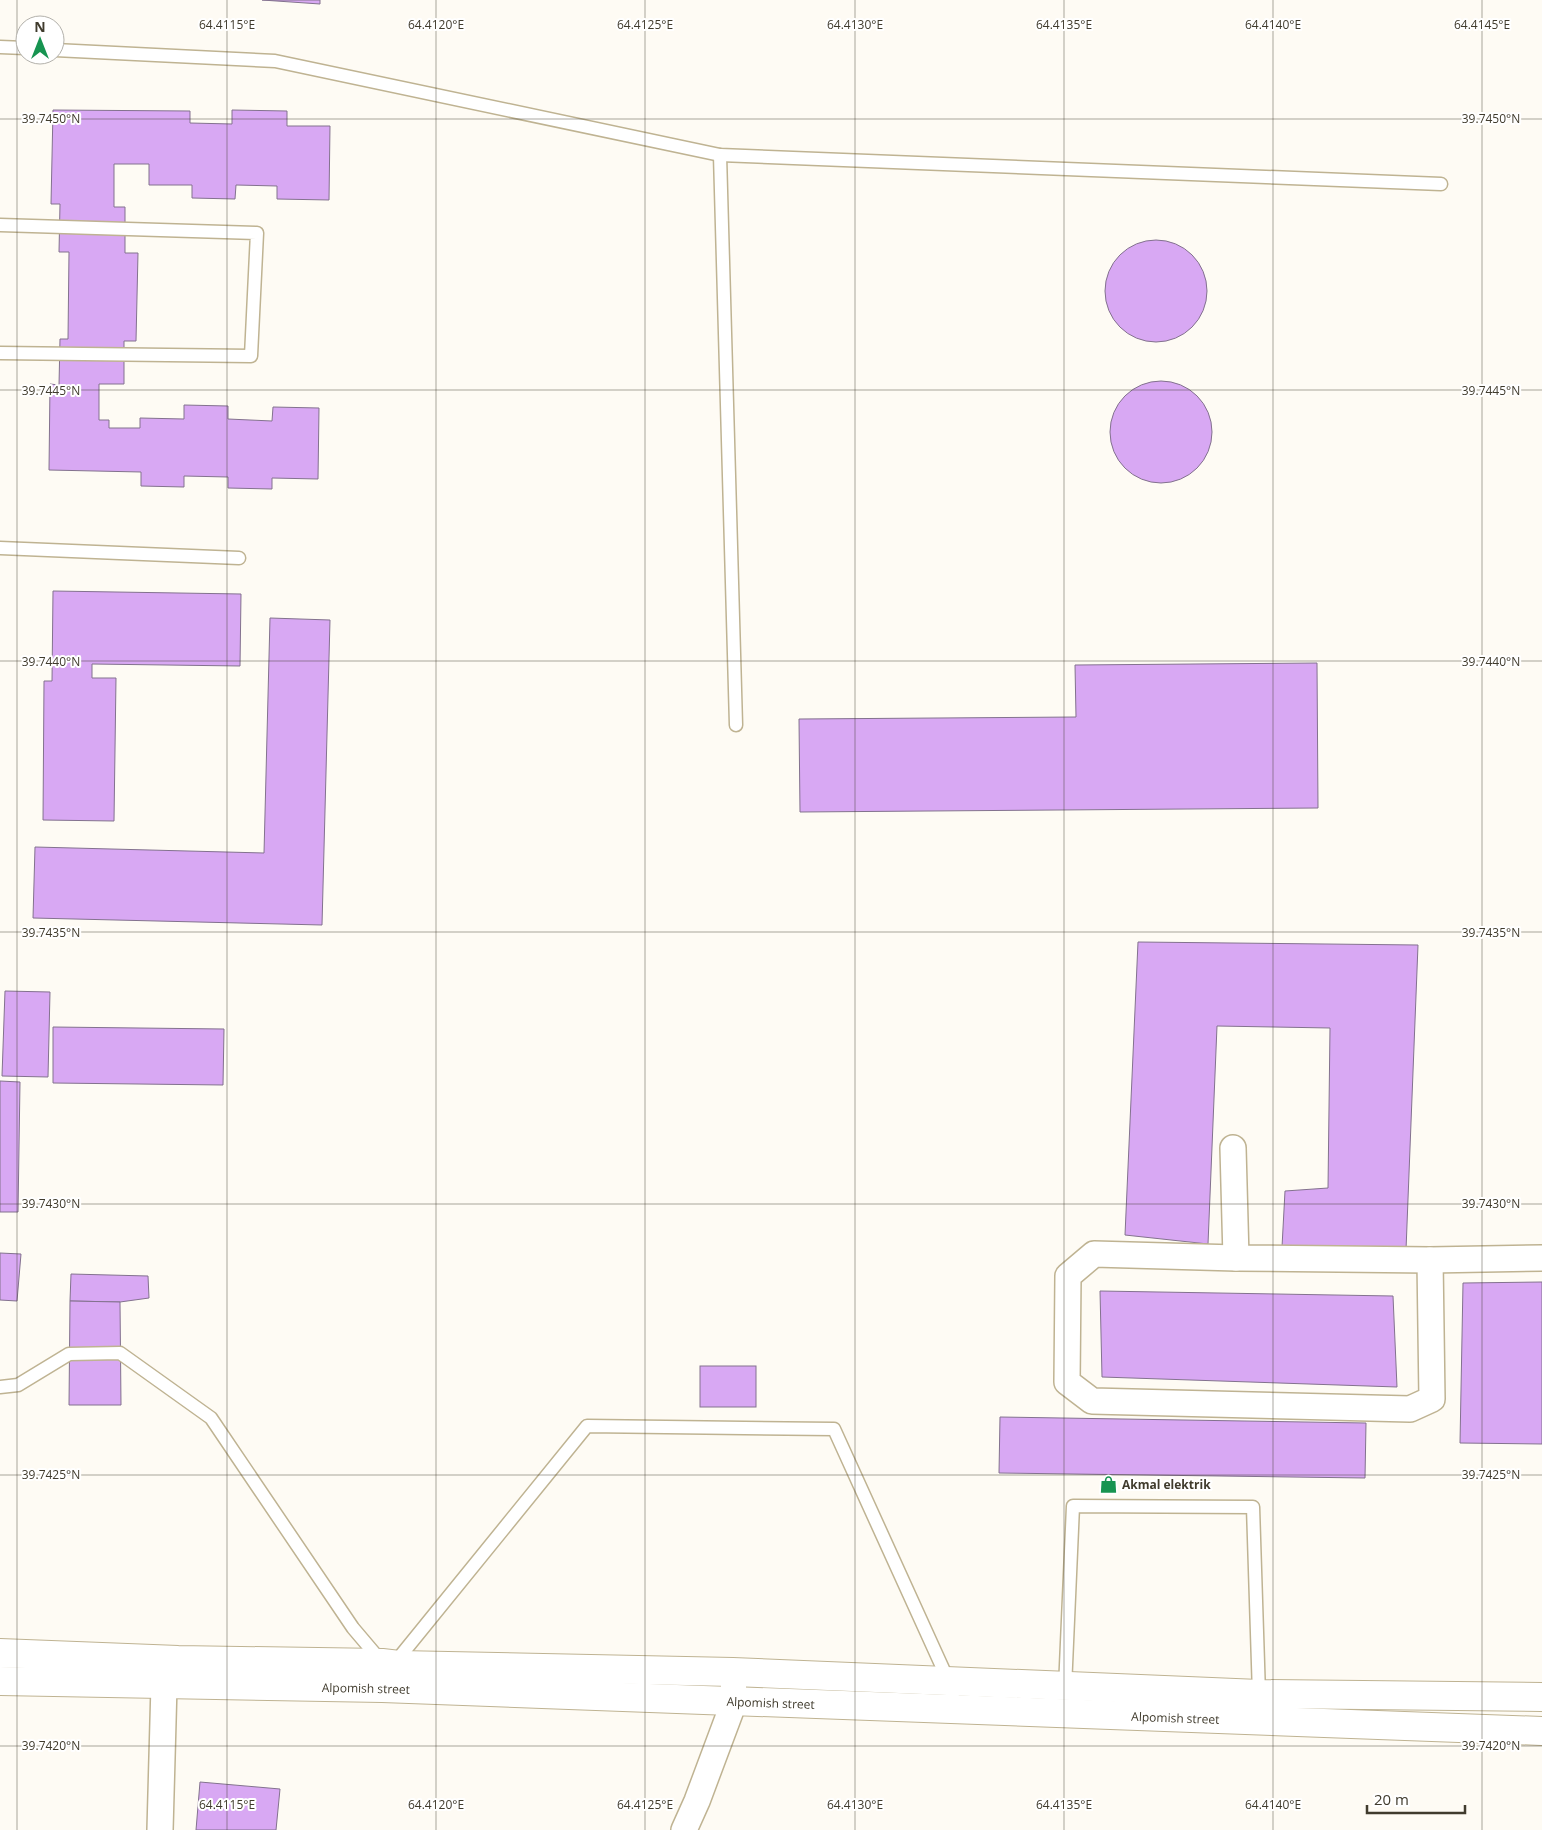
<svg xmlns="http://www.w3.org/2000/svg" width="1542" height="1830" font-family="'Open Sans',sans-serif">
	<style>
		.building { fill: #d8a8f3; stroke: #83728e }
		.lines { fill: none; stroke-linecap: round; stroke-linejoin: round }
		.lane-casing { stroke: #bfb392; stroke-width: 15 }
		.street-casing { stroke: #bfb392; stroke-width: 28 }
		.secondary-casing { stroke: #bfb392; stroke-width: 30 }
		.lane { stroke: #fff; stroke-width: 12 }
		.street { stroke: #fff; stroke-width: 25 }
		.secondary { stroke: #fff; stroke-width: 28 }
		.ticks { fill: none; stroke: #403b2d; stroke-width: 1; stroke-opacity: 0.45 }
		.labels { text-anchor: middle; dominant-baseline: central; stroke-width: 4; stroke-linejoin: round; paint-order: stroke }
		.poi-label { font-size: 12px; font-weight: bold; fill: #403b2d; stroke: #fff; text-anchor: start }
		.street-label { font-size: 12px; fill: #403b2d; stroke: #fff }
		.ticks-label { font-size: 12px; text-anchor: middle; fill: #403b2d; stroke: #fff; stroke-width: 4; stroke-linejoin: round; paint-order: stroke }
	</style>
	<rect width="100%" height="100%" fill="#fefbf4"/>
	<!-- building -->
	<g class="building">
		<polygon points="262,0 320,0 320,4"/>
		<polygon points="53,110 190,111 190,123 232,124 232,110 287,111 287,126 330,126 329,200 277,199 277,186 236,185 235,199 192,198 192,185 149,185 149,164 114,164 114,207 125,207 125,253 138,253 136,341 124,341 124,384 99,384 99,420 109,420 109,428 140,428 140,418 184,419 184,405 228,406 228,419 272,421 273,407 319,408 318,479 272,478 272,489 228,488 228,477 184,476 184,487 141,486 141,472 49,470 50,384 59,385 60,339 68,339 69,252 59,252 60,204 51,204"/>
		<circle cx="1156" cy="291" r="51"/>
		<circle cx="1161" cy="432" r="51"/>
		<polygon points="53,591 241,594 240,666 92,664 92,678 116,678 114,821 43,820 44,681 52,681"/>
		<polygon points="270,618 330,620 322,925 33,918 35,847 264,853"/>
		<polygon points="1317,663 1318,808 800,812 799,719 1076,717 1075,665"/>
		<polygon points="1138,942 1418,945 1406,1250 1282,1247 1285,1191 1328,1188 1330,1028 1217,1026 1208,1244 1125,1235"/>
		<polygon points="5,991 50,992 48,1077 2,1076"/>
		<polygon points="53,1027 224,1029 223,1085 53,1083"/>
		<polygon points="0,1081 20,1082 18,1212 0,1212"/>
		<polygon points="0,1253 21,1254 17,1301 0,1300"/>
		<polygon points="71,1274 148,1276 149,1298 120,1302 70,1301"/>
		<polygon points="1542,1282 1542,1444 1460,1443 1463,1283"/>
		<polygon points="1100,1291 1393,1296 1397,1387 1102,1377"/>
		<polygon points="70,1301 120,1302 121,1405 69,1405"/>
		<rect x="700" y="1366" width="56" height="41"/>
		<polygon points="1000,1417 1366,1423 1365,1478 999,1473"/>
		<polygon points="200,1782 280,1789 276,1830 196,1830"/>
	</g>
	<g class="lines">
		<defs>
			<g id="lane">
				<polyline points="0,47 25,48"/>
				<polyline points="55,50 275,61 720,155 1441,184"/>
				<polyline points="720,155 736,725"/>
				<polyline points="0,225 257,233 251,356 0,353"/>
				<polyline points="0,548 239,558"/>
				<polyline points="0,1387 18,1385 69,1354 120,1353 211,1418 353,1628 381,1661"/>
				<polyline points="399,1667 402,1654 587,1426 834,1429 949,1682 956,1709"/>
				<polyline points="1065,1688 1073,1506 1253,1507 1259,1695"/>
			</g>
			<g id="street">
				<polyline points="1233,1148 1236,1258 1430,1260 1542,1258"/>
				<polyline points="1236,1258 1094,1254 1068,1276 1067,1382 1092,1401 1410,1409 1432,1399 1430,1260"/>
				<polyline points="160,1830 164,1685 173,1667"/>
				<polyline points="684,1830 697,1801 734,1702 733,1672"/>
			</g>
			<g id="secondary">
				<polyline points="0,1653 178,1660 382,1663 399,1665 733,1672 1259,1694 1542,1697"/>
				<path id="s1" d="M0,1681L382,1688L1542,1731"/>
			</g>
		</defs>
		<!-- lane casing -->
		<use href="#lane" class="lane-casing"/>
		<!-- street casing -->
		<use href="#street" class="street-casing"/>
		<!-- secondary casing -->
		<use href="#secondary" class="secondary-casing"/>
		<!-- lane -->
		<use href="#lane" class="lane"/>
		<!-- street -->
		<use href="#street" class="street"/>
		<!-- secondary -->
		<use href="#secondary" class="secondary"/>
	</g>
	<!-- ticks -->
	<path class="ticks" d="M17,0V1830M227,0V1830M436,0V1830M645,0V1830M855,0V1830M1064,0V1830M1273,0V1830M1482,0V1830M0,119H1542M0,390H1542M0,661H1542M0,932H1542M0,1204H1542M0,1475H1542M0,1746H1542"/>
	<!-- icons -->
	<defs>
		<symbol id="shop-bare" viewBox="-9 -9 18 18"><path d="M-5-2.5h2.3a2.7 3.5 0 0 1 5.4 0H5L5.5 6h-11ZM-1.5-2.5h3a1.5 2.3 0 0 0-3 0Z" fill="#179451" stroke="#fff" stroke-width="2.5" paint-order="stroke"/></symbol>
	</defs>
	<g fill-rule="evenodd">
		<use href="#shop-bare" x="1096" y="1472" width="25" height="25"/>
	</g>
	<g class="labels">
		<!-- poi labels -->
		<g class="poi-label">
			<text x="1122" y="1484">Akmal elektrik</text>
		</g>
		<!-- street labels -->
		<g class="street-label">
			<text stroke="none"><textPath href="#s1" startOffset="366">Alpomish street</textPath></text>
			<text stroke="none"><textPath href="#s1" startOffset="771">Alpomish street</textPath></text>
			<text stroke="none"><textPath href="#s1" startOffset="1176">Alpomish street</textPath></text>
		</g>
	</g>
	<g class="ticks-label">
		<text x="227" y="29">64.4115°E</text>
		<text x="436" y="29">64.4120°E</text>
		<text x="645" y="29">64.4125°E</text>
		<text x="855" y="29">64.4130°E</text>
		<text x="1064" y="29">64.4135°E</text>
		<text x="1273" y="29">64.4140°E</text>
		<text x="1482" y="29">64.4145°E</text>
		<text x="51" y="123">39.7450°N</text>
		<text x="1491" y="123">39.7450°N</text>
		<text x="51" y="395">39.7445°N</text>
		<text x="1491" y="395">39.7445°N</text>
		<text x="51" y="666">39.7440°N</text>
		<text x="1491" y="666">39.7440°N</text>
		<text x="51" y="937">39.7435°N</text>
		<text x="1491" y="937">39.7435°N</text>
		<text x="51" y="1208">39.7430°N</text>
		<text x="1491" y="1208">39.7430°N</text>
		<text x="51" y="1479">39.7425°N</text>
		<text x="1491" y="1479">39.7425°N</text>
		<text x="51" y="1750">39.7420°N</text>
		<text x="1491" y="1750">39.7420°N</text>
		<text x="227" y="1809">64.4115°E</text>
		<text x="436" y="1809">64.4120°E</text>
		<text x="645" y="1809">64.4125°E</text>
		<text x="855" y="1809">64.4130°E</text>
		<text x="1064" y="1809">64.4135°E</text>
		<text x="1273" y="1809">64.4140°E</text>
	</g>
	<!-- north arrow -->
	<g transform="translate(40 40)"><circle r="24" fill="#ffffff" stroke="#b3b1ab"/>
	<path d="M0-4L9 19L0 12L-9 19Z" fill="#179451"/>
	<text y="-8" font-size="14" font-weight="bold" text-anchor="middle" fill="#403b2d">N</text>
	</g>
	<!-- scale -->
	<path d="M1367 1805v8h98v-8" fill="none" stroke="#403b2d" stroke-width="2.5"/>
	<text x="1374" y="1805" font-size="15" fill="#403b2d" stroke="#ffffff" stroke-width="4" paint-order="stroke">20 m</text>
</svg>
